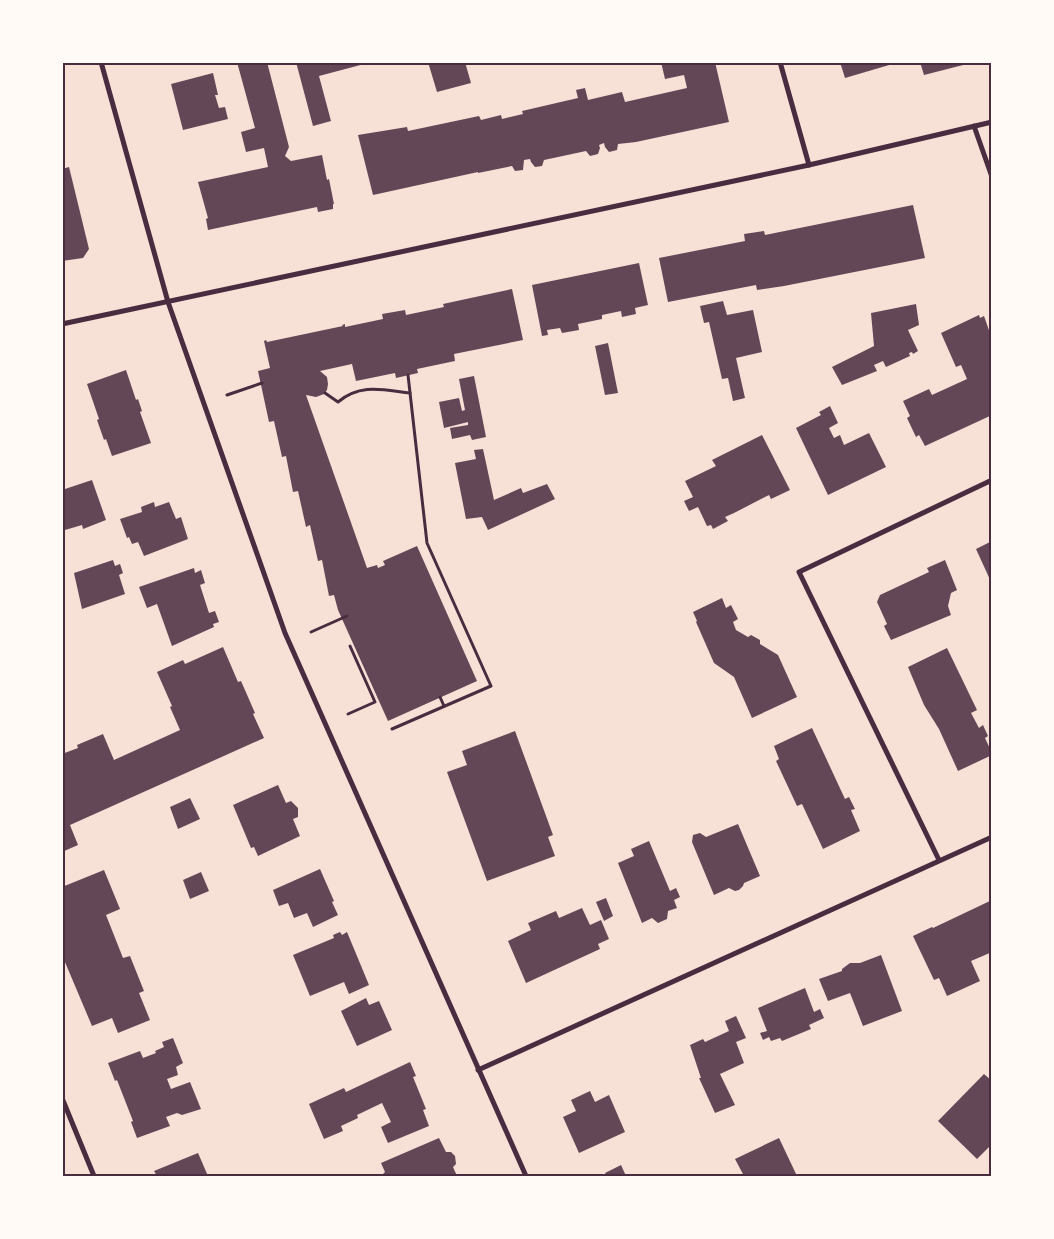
<svg xmlns="http://www.w3.org/2000/svg" width="1054" height="1239" font-family="'PT Sans',sans-serif">
	<style>
		.building { fill: #644757 }
		.lines { fill: none; stroke-linecap: round; stroke-linejoin: round }
		.path { stroke: #4a2c40; stroke-width: 3 }
		.minor { stroke: #4a2c40; stroke-width: 5 }
		.neatline { fill: none; stroke: #4a2c40; stroke-width: 2 }
	</style>
	<rect width="100%" height="100%" fill="#f7e1d7"/>
	<!-- building -->
	<g class="building">
		<polygon points="237,62 267,62 289,147 285,156 291,161 322,155 327,180 329,179 334,204 333,204 333,209 318,212 317,207 208,230 206,219 208,218 198,182 268,167 264,148 246,152 241,132 255,128"/>
		<polygon points="296,62 367,62 368,63 319,76 331,121 313,126"/>
		<polygon points="428,62 465,62 471,83 437,92"/>
		<polygon points="661,62 715,62 729,122 636,142 618,144 617,150 609,152 605,147 604,143 599,145 600,148 598,154 590,156 586,151 544,160 542,166 535,167 531,162 530,159 524,160 523,170 515,171 512,166 478,173 478,172 373,195 358,135 407,127 408,131 479,116 481,120 501,115 502,119 523,114 522,111 578,98 576,90 585,88 588,100 622,92 625,102 687,88 684,75 665,79"/>
		<polygon points="840,62 896,62 896,63 845,78"/>
		<polygon points="920,62 971,62 971,63 924,75"/>
		<polygon points="213,73 218,95 215,95 219,108 225,107 228,119 183,130 171,84"/>
		<polygon points="69,167 89,249 83,258 62,261 62,169"/>
		<polygon points="913,205 925,258 784,286 757,290 756,285 668,302 659,258 745,241 744,234 764,231 765,235"/>
		<polygon points="639,263 648,305 635,308 636,314 622,317 621,311 602,315 602,319 578,324 579,330 562,333 560,328 547,330 548,335 542,336 532,285"/>
		<polygon points="512,289 523,340 454,354 455,361 417,369 418,373 396,378 395,373 356,381 352,364 320,371 327,377 328,384 327,390 324,394 316,397 306,395 367,568 377,565 378,568 385,565 383,561 417,546 477,681 388,721 338,610 334,595 329,596 322,560 318,561 310,525 306,527 298,491 293,492 286,456 282,457 274,421 269,422 258,371 270,368 264,341 266,340 267,342 343,326 342,325 345,324 345,327 383,319 382,314 405,310 406,315 444,307 443,304"/>
		<polygon points="723,301 727,315 753,310 762,352 736,358 745,398 733,401 728,378 722,379 709,322 704,323 700,306"/>
		<polygon points="916,304 919,325 908,330 918,351 913,354 912,352 909,353 910,356 886,367 883,361 874,365 877,371 842,385 832,367 874,346 871,313"/>
		<polygon points="979,315 980,318 984,316 992,339 992,348 990,348 992,353 992,415 925,446 919,435 916,437 907,418 910,416 903,401 929,389 932,395 967,379 961,365 956,367 941,333"/>
		<polygon points="608,343 618,393 605,395 595,346"/>
		<polygon points="126,370 136,400 138,399 142,411 140,412 151,443 112,456 106,439 104,440 97,420 99,419 87,384"/>
		<polygon points="474,376 486,437 472,440 470,435 452,439 450,428 468,425 468,422 444,428 439,402 459,398 462,411 465,410 459,379"/>
		<polygon points="830,406 838,423 829,428 834,438 840,435 844,445 869,433 886,467 828,495 796,428 821,415 819,412"/>
		<polygon points="762,435 790,490 771,499 769,495 734,513 725,517 728,521 713,529 711,525 707,526 698,507 689,511 684,501 693,497 685,481 716,466 712,460"/>
		<polygon points="483,449 494,500 521,488 523,493 547,484 555,499 488,530 482,517 466,519 455,463 476,459 474,450"/>
		<polygon points="92,480 106,520 83,529 82,525 65,530 62,519 62,490"/>
		<polygon points="154,502 155,507 169,502 176,519 181,517 188,539 144,556 138,542 132,544 129,537 127,538 120,519 142,512 141,507"/>
		<polygon points="992,541 992,584 976,549"/>
		<polygon points="113,560 115,566 120,564 123,573 119,575 125,594 82,609 74,573"/>
		<polygon points="945,560 957,590 951,593 948,606 951,615 891,640 884,626 887,624 877,602 880,595 929,572 927,568"/>
		<polygon points="194,568 195,573 201,570 205,583 200,585 209,613 215,611 219,622 213,624 214,627 172,646 157,604 147,608 139,587"/>
		<polygon points="722,598 726,608 731,605 738,619 733,622 736,630 748,637 751,635 760,640 760,644 778,655 797,697 752,718 734,677 714,663 696,622 697,621 693,612"/>
		<polygon points="223,647 238,682 241,681 255,713 253,714 264,738 70,825 78,845 62,852 62,754 78,748 77,745 103,734 114,760 180,730 170,707 172,706 157,672 183,660 185,664"/>
		<polygon points="947,648 977,710 971,713 979,728 983,725 988,736 985,738 992,753 992,755 958,771 939,729 924,705 908,667"/>
		<polygon points="812,728 845,799 849,797 855,809 851,810 860,831 823,849 802,804 797,806 776,761 779,759 774,746"/>
		<polygon points="515,731 553,835 548,837 555,856 487,881 447,772 467,765 462,751"/>
		<polygon points="278,785 286,803 291,801 298,808 298,817 293,819 300,836 258,856 254,847 251,848 233,805"/>
		<polygon points="190,798 200,819 178,829 170,807"/>
		<polygon points="738,824 760,876 744,883 743,886 739,890 735,891 729,888 714,895 692,842 693,835 700,833 706,837"/>
		<polygon points="649,841 670,891 676,888 680,897 674,900 677,908 668,911 667,919 658,923 652,918 642,923 618,863 634,856 631,849"/>
		<polygon points="320,869 334,901 332,902 338,915 313,927 307,913 294,918 288,903 279,906 273,890"/>
		<polygon points="104,870 120,909 106,915 123,958 130,956 144,991 139,993 150,1020 118,1033 112,1018 92,1026 62,955 62,887"/>
		<polygon points="201,872 209,891 190,899 183,880"/>
		<polygon points="606,898 613,916 604,921 596,902"/>
		<polygon points="992,900 992,952 971,961 980,981 947,996 939,978 934,980 913,936 932,927 933,928"/>
		<polygon points="582,908 590,925 601,920 609,939 598,944 600,949 526,983 508,941 531,930 528,923 556,911 559,918"/>
		<polygon points="340,932 342,935 347,932 369,985 349,994 344,982 310,996 293,955 334,938 333,935"/>
		<polygon points="881,955 902,1011 863,1026 850,993 828,1001 819,979 842,971 842,969 850,963 860,963"/>
		<polygon points="805,988 814,1012 820,1009 824,1018 809,1025 811,1029 782,1041 780,1038 771,1041 769,1037 763,1040 760,1033 767,1031 758,1008"/>
		<polygon points="366,998 369,1005 379,1001 392,1030 357,1046 341,1011"/>
		<polygon points="736,1016 746,1038 736,1042 744,1063 720,1074 735,1105 715,1113 699,1078 701,1078 690,1045 703,1039 705,1042 729,1031 725,1021"/>
		<polygon points="173,1038 183,1063 176,1067 178,1075 167,1079 171,1089 190,1082 201,1109 182,1115 177,1113 166,1117 170,1126 137,1138 131,1122 133,1121 117,1080 115,1081 108,1063 140,1051 143,1058 156,1053 155,1051 164,1047 162,1042"/>
		<polygon points="410,1062 416,1076 413,1077 426,1109 423,1110 429,1126 388,1143 381,1127 391,1122 382,1103 357,1115 358,1118 341,1126 343,1131 324,1139 309,1104 344,1088 346,1092"/>
		<polygon points="984,1074 992,1081 992,1144 977,1159 938,1121"/>
		<polygon points="590,1091 595,1102 609,1095 625,1132 579,1153 563,1117 576,1111 571,1100"/>
		<polygon points="439,1138 446,1152 451,1152 455,1156 456,1164 453,1167 457,1176 381,1176 385,1172 381,1163"/>
		<polygon points="779,1138 797,1176 744,1176 735,1159"/>
		<polygon points="198,1153 208,1176 157,1176 154,1171"/>
		<polygon points="621,1165 626,1176 607,1176 605,1173"/>
	</g>
	<g class="lines">
		<!-- path -->
		<g class="path">
			<path d="M325,393L338,402C361,383 383,390 410,393"/>
			<polyline points="227,395 262,383"/>
			<polyline points="311,632 347,616"/>
			<polyline points="440,697 444,706"/>
			<polyline points="348,714 375,702 350,646"/>
			<polyline points="392,729 491,686 427,543 408,375"/>
		</g>
		<!-- minor -->
		<g class="minor">
			<polyline points="101,62 168,302 285,633 526,1176"/>
			<polyline points="780,62 809,165"/>
			<polyline points="974,126 992,177"/>
			<polyline points="62,324 809,165 992,122"/>
			<polyline points="939,860 799,572 992,480"/>
			<polyline points="478,1070 992,837"/>
			<polyline points="62,1098 94,1176"/>
		</g>
	</g>
	<!-- border -->
	<rect width="1054" height="1239" fill="none" stroke="#fffaf5" stroke-width="128"/>
	<rect x="64" y="64" width="926" height="1111" class="neatline"/>
</svg>
